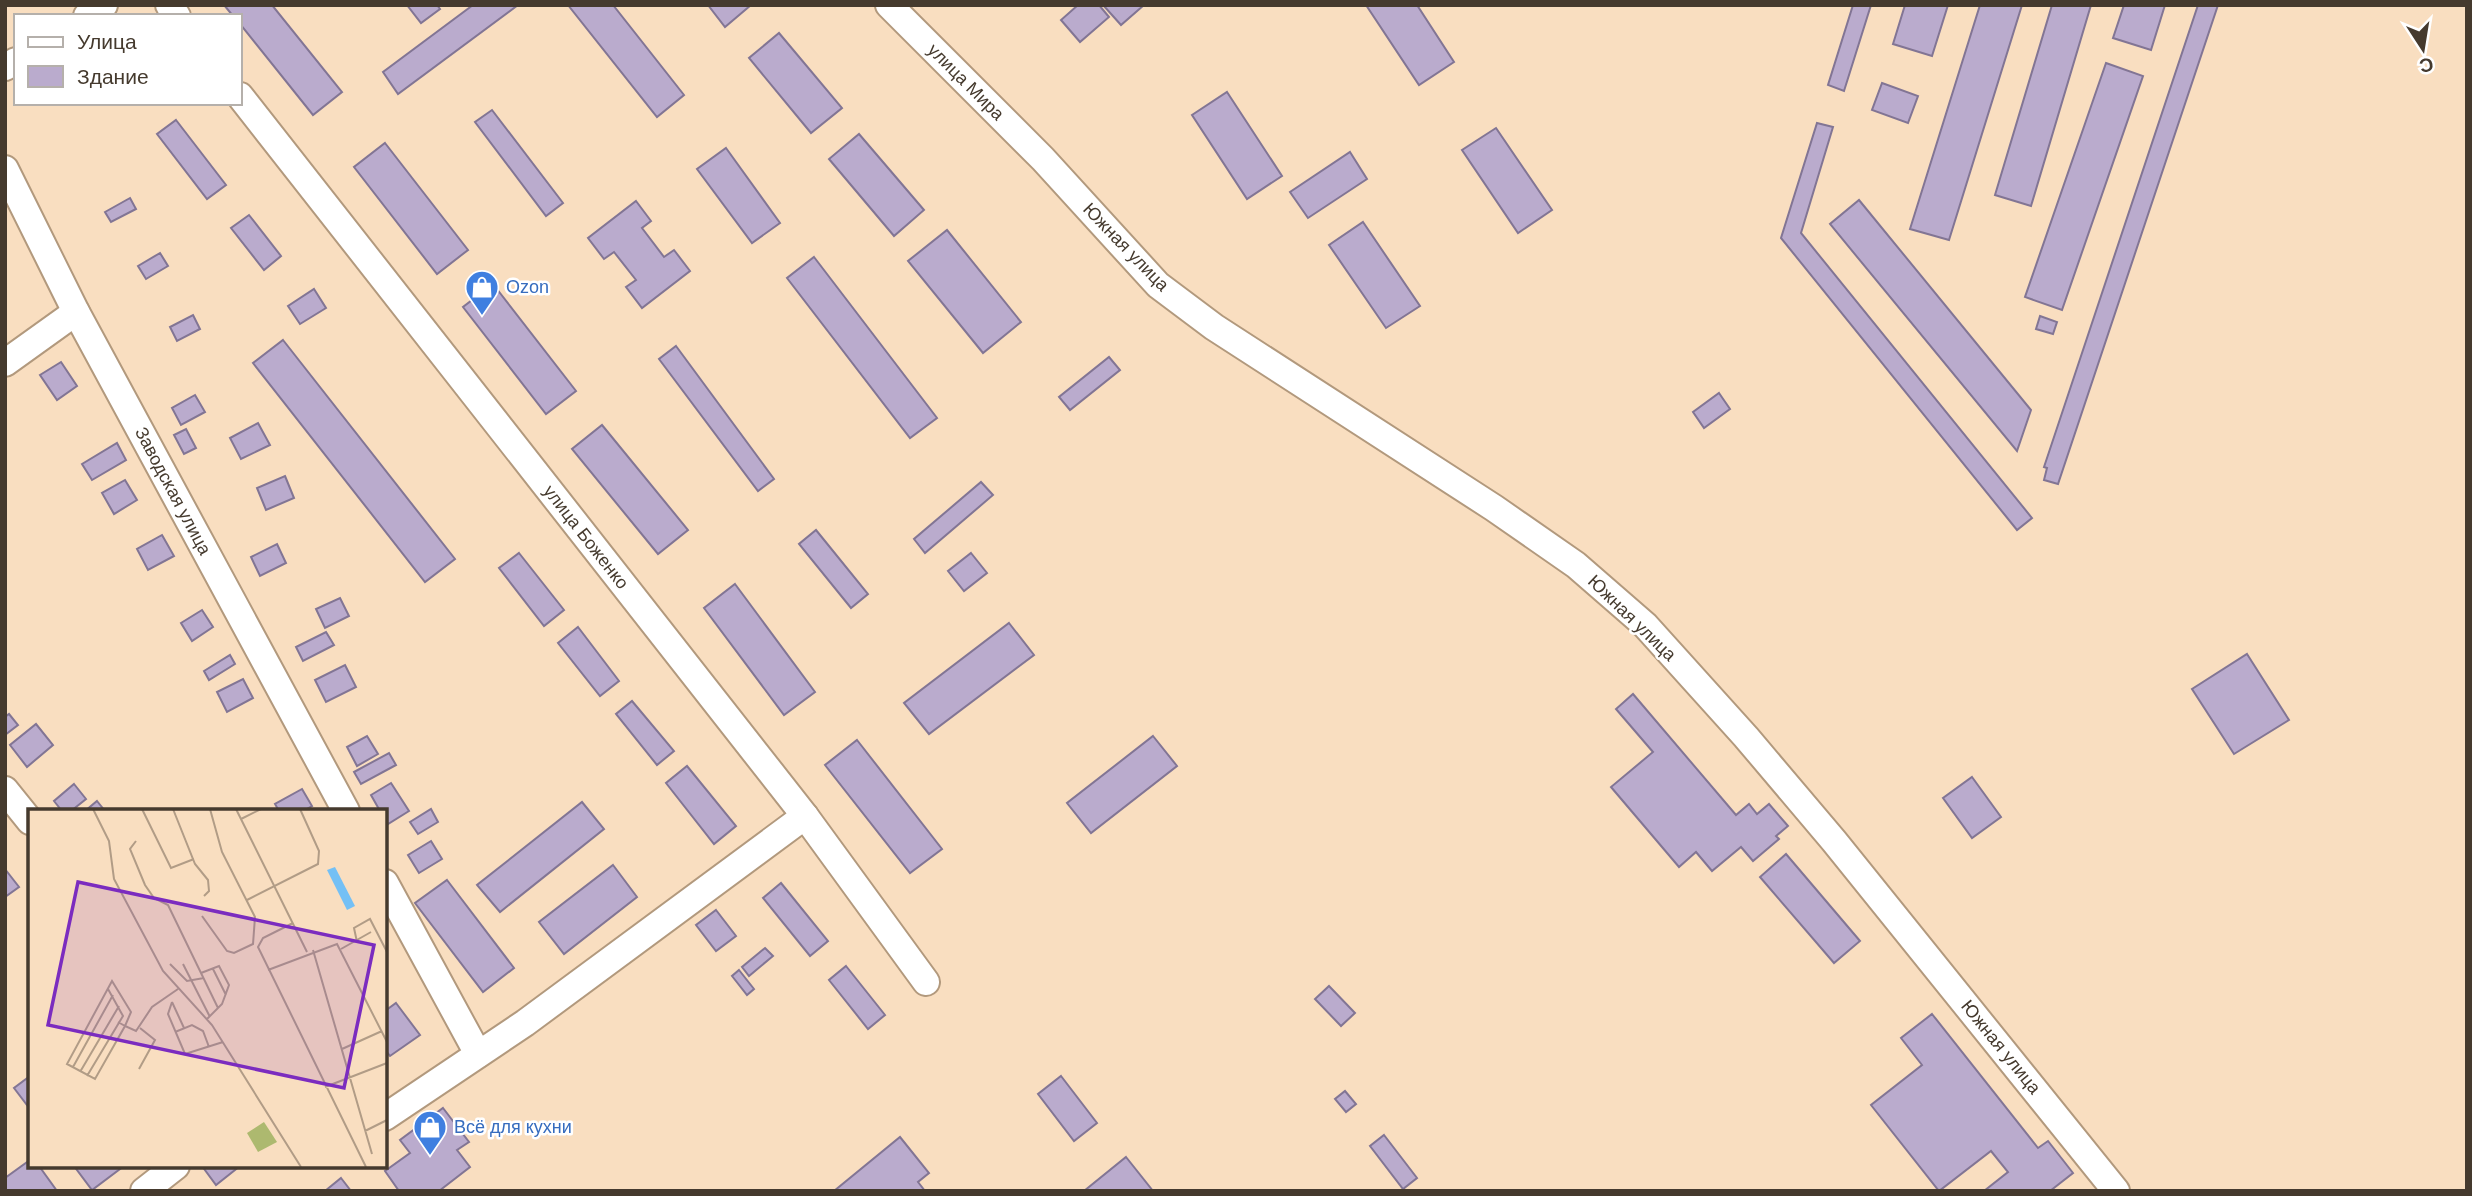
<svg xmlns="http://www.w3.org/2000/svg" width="2472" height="1196" font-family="Arial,sans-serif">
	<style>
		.building { fill: #baabcd; stroke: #827594; stroke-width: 2 }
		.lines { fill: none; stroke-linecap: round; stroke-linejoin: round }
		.minor-casing { stroke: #b2997d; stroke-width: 30 }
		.minor { stroke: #fff; stroke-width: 26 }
		.labels { text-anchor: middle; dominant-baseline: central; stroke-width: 5; stroke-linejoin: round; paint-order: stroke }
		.street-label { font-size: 18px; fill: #453a2e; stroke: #fff }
		.shop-label { font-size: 18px; fill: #366cbe; stroke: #fff; text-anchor: start }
		.inset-road { fill: none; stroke: #b19c86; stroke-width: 2 }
		.view { fill: #7b2cbf; fill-opacity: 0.15; stroke: #7b2cbf; stroke-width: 3.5 }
		.inset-edge { fill: none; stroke: #453a2e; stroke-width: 3.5 }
	</style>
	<rect width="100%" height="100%" fill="#f9dec0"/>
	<!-- building -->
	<g class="building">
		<polygon points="224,5 272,5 342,92 313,115 240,24 240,16 233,16"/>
		<polygon points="407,5 437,5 440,9 421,23"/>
		<polygon points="473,5 518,5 398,94 383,72"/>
		<polygon points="568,5 613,5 684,95 657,117"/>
		<polygon points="708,5 751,5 725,27"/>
		<polygon points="1078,5 1099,5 1109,17 1080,42 1061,20"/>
		<polygon points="1103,5 1144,5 1121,25"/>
		<polygon points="1366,5 1417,5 1454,62 1419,85"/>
		<polygon points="1853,5 1871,5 1844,91 1828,85"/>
		<polygon points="1905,5 1948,5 1932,56 1893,44"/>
		<polygon points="1980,5 2022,5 1949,240 1910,229"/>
		<polygon points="2052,5 2091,5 2031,206 1995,195"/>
		<polygon points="2124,5 2165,5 2151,50 2113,38"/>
		<polygon points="2198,5 2218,5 2058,484 2044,480 2047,468 2044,467"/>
		<polygon points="779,33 842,108 811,133 749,58"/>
		<polygon points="2106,63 2143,76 2062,310 2025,297"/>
		<polygon points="1882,83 1918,96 1908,123 1872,110"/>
		<polygon points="1227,92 1282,176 1247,199 1192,115"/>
		<polygon points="492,110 563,203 546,216 475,122"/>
		<polygon points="176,120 226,185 207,199 157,134"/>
		<polygon points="1817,123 1833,127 1801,233 2032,518 2017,530 1781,238"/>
		<polygon points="1496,128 1552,210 1518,233 1462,150"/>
		<polygon points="859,134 924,210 894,236 829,159"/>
		<polygon points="385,143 468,250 437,274 354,167"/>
		<polygon points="726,148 780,223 752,243 697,169"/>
		<polygon points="1350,152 1367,179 1308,218 1290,192"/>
		<polygon points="130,198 136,209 111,222 105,212"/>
		<polygon points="1859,200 2031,410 2017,451 1830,224"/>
		<polygon points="636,201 651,221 642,228 664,257 674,250 690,271 642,308 626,287 636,280 614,252 604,259 588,238"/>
		<polygon points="249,215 281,256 264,270 231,228"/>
		<polygon points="1363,222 1420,306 1386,328 1329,245"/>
		<polygon points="947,230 1021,322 983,353 908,261"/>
		<polygon points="160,253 168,266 146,279 138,266"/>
		<polygon points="814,257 937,418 910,438 787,278"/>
		<polygon points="493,284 576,391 546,414 463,307"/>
		<polygon points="314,289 326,308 300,324 288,306"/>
		<polygon points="193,315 200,329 177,341 170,327"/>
		<polygon points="2040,316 2057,322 2053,334 2036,329"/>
		<polygon points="283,340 455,559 425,582 253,363"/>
		<polygon points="676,346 774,479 758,491 659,359"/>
		<polygon points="1109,357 1120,370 1070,410 1059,397"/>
		<polygon points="61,362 77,386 57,400 40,375"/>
		<polygon points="1719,393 1730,409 1704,428 1693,412"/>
		<polygon points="195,395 205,412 181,425 172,408"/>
		<polygon points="258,423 270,445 241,459 230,438"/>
		<polygon points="602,425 688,530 658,554 572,449"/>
		<polygon points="186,429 196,448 184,454 174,435"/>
		<polygon points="117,443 126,460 92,480 82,464"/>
		<polygon points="285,476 294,498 266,510 257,488"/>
		<polygon points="125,480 137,500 114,514 102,493"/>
		<polygon points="981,482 993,495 925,553 914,539"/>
		<polygon points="816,530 868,594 851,608 799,544"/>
		<polygon points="162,535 174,556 148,570 137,549"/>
		<polygon points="277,544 286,563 260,576 251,557"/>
		<polygon points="519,553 564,610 544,626 499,568"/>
		<polygon points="971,553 987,573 964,591 948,571"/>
		<polygon points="735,584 815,692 784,715 704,608"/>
		<polygon points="340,598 349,616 325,628 316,609"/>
		<polygon points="202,610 213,627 192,641 181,623"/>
		<polygon points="1009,623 1034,655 929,734 904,703"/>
		<polygon points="578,627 619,681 600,696 558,643"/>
		<polygon points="326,632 334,645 303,661 296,647"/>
		<polygon points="2247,654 2289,720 2234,754 2192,689"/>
		<polygon points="230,655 235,664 209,680 204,671"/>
		<polygon points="345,665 356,687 326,702 315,680"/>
		<polygon points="243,679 253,698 227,712 217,692"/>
		<polygon points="1633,694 1736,815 1749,804 1757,814 1769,804 1788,826 1776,836 1779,839 1753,861 1741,847 1712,871 1696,852 1679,867 1611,787 1653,752 1616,709"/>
		<polygon points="632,701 674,751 657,765 616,714"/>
		<polygon points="9,714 18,725 5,735 5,717"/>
		<polygon points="36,724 53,745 27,767 10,745"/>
		<polygon points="367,736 378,754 357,766 347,747"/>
		<polygon points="1153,736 1177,766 1091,833 1067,803"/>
		<polygon points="857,740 942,849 910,873 825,765"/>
		<polygon points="389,753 396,765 361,784 354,772"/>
		<polygon points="687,766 736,826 714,844 666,783"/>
		<polygon points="1972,777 2001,817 1972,838 1943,798"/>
		<polygon points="391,783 409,811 388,824 385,818 385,811 380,811 371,795"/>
		<polygon points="74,784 86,799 71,811 62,811 54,801"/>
		<polygon points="302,789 312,806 303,811 279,811 275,804"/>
		<polygon points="97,801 105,811 85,811"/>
		<polygon points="582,802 604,829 500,912 477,885"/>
		<polygon points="431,809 438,822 418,834 410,822"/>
		<polygon points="431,841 442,859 419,873 408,855"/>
		<polygon points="1786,854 1860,941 1834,963 1760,877"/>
		<polygon points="613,865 637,897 564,954 539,922"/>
		<polygon points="5,869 19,887 5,897"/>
		<polygon points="447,880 514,968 483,992 415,903"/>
		<polygon points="781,883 828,941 810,956 763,898"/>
		<polygon points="716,910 736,936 716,951 696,925"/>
		<polygon points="765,948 773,956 749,976 742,967"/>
		<polygon points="846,966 885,1015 868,1029 829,980"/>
		<polygon points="739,970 754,989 747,995 732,976"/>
		<polygon points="1329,986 1355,1013 1341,1026 1315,999"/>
		<polygon points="396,1003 420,1035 390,1056 385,1050 385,1011"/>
		<polygon points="1932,1014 2038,1148 2048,1141 2073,1173 2050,1191 1984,1191 2008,1172 1991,1151 1939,1191 1871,1105 1922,1065 1901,1038"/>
		<polygon points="30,1076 30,1109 14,1088"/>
		<polygon points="1061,1076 1097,1123 1074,1141 1038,1094"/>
		<polygon points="1345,1091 1356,1104 1346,1112 1335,1099"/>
		<polygon points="443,1108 469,1142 457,1150 470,1167 439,1191 399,1191 385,1171 410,1153 400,1140"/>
		<polygon points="1384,1135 1417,1178 1403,1189 1370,1146"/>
		<polygon points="900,1137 929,1173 918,1182 925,1191 834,1191"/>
		<polygon points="1126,1157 1153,1191 1084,1191"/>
		<polygon points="30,1160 30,1166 39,1166 57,1191 5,1191 5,1178"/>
		<polygon points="74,1166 124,1166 92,1190"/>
		<polygon points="202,1166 240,1166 216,1185"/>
		<polygon points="341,1178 351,1191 325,1191"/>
	</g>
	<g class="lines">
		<defs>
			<g id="minor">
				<polyline points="169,5 177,16"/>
				<polyline points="889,5 1043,159 1158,285 1214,327 1494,508 1576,565 1645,625 1746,737 1834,841 2116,1191"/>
				<polyline points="87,16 104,5"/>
				<polyline points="5,67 16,61"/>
				<polyline points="240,96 805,816 926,982"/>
				<polyline points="5,169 76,312 346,811"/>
				<polyline points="5,363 76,312"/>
				<polyline points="5,790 30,821"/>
				<polyline points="385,883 478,1054"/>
				<polyline points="385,1117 525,1023 805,816"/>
				<polyline points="144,1191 176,1166"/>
			</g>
		</defs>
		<!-- minor casing -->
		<use href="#minor" class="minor-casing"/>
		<!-- minor -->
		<use href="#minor" class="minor"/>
	</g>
	<!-- icons -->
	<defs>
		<symbol id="shop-pin" viewBox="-11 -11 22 30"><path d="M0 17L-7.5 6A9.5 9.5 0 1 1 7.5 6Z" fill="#3f7fe0" stroke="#fff"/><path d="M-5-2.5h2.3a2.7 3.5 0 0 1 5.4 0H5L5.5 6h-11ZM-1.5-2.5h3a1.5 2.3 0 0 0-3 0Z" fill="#fff"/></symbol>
	</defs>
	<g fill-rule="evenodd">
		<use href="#shop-pin" x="463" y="268" width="38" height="52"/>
		<use href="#shop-pin" x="411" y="1108" width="38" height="52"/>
	</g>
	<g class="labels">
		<!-- street labels -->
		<g class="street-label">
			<text transform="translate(966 82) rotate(45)">улица Мира</text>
			<text transform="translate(1126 247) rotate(46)">Южная улица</text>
			<text transform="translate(173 491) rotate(62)">Заводская улица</text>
			<text transform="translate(586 537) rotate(52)">улица Боженко</text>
			<text transform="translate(1632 618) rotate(44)">Южная улица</text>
			<text transform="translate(2001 1047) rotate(51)">Южная улица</text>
		</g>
		<!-- shop labels -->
		<g class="shop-label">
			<text x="506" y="287">Ozon</text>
			<text x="454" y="1127">Всё для кухни</text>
		</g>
	</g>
	<!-- overview -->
	<g transform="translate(28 809)">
		<rect width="359" height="359" fill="#f9dec0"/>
		<path d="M236,313L249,333L230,343L219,324Z" fill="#adb96f"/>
		<path d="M307,58L327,97L319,101L299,61Z" fill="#74c0f5"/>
		<path class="inset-road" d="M65,0L81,32L86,70L135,162L184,216L273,358M114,0L143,59L166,50M145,0L167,55L180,71L181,82L176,87M208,0L279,143M213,10L233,0M108,32L102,40L117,76L126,89L140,96L190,199M219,91L290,55L291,42L272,0M174,107L199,142L206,144L225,135L227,108L194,43L182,0M265,114L235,129L230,138L338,358M329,133L326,119L342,110L359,143M313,140L343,123M285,141L344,345M142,155L159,172L176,169M155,155L182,208M185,160L198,186M240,161L309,135L359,233M173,164L191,157L201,176L194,195L179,210M144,193L140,205L157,245L195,233M144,193L156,219M90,213L97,217L67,270L39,255L84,172L103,203L97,217L108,222L124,198L150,180M147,223L164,216L175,222L181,238M314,240L354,222M45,258L85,186M111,260L127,231L112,219M52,263L91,197M59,267L95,207L80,180M297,278L359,254M337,322L359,311"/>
		<path class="view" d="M50,73L346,136L316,279L20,216Z"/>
		<rect width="359" height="359" class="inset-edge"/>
	</g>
	<!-- border -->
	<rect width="2472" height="1196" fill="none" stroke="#453a2e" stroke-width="14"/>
	<!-- legend -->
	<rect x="14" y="14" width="228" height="91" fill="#ffffff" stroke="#b5b0ab" stroke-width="2"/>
	<rect x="28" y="37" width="35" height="10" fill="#ffffff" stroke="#b5b0ab" stroke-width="2"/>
	<text x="77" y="49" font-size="21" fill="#453a2e">Улица</text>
	<rect x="28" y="66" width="35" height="21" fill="#baabcd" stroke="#b5b0ab" stroke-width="2"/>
	<text x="77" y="84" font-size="21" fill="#453a2e">Здание</text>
	<!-- north arrow -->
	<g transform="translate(2423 49) rotate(168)" stroke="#ffffff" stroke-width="5" paint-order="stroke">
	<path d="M0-5L12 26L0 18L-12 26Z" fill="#453a2e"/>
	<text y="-10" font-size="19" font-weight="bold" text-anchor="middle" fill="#453a2e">С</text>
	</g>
</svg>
